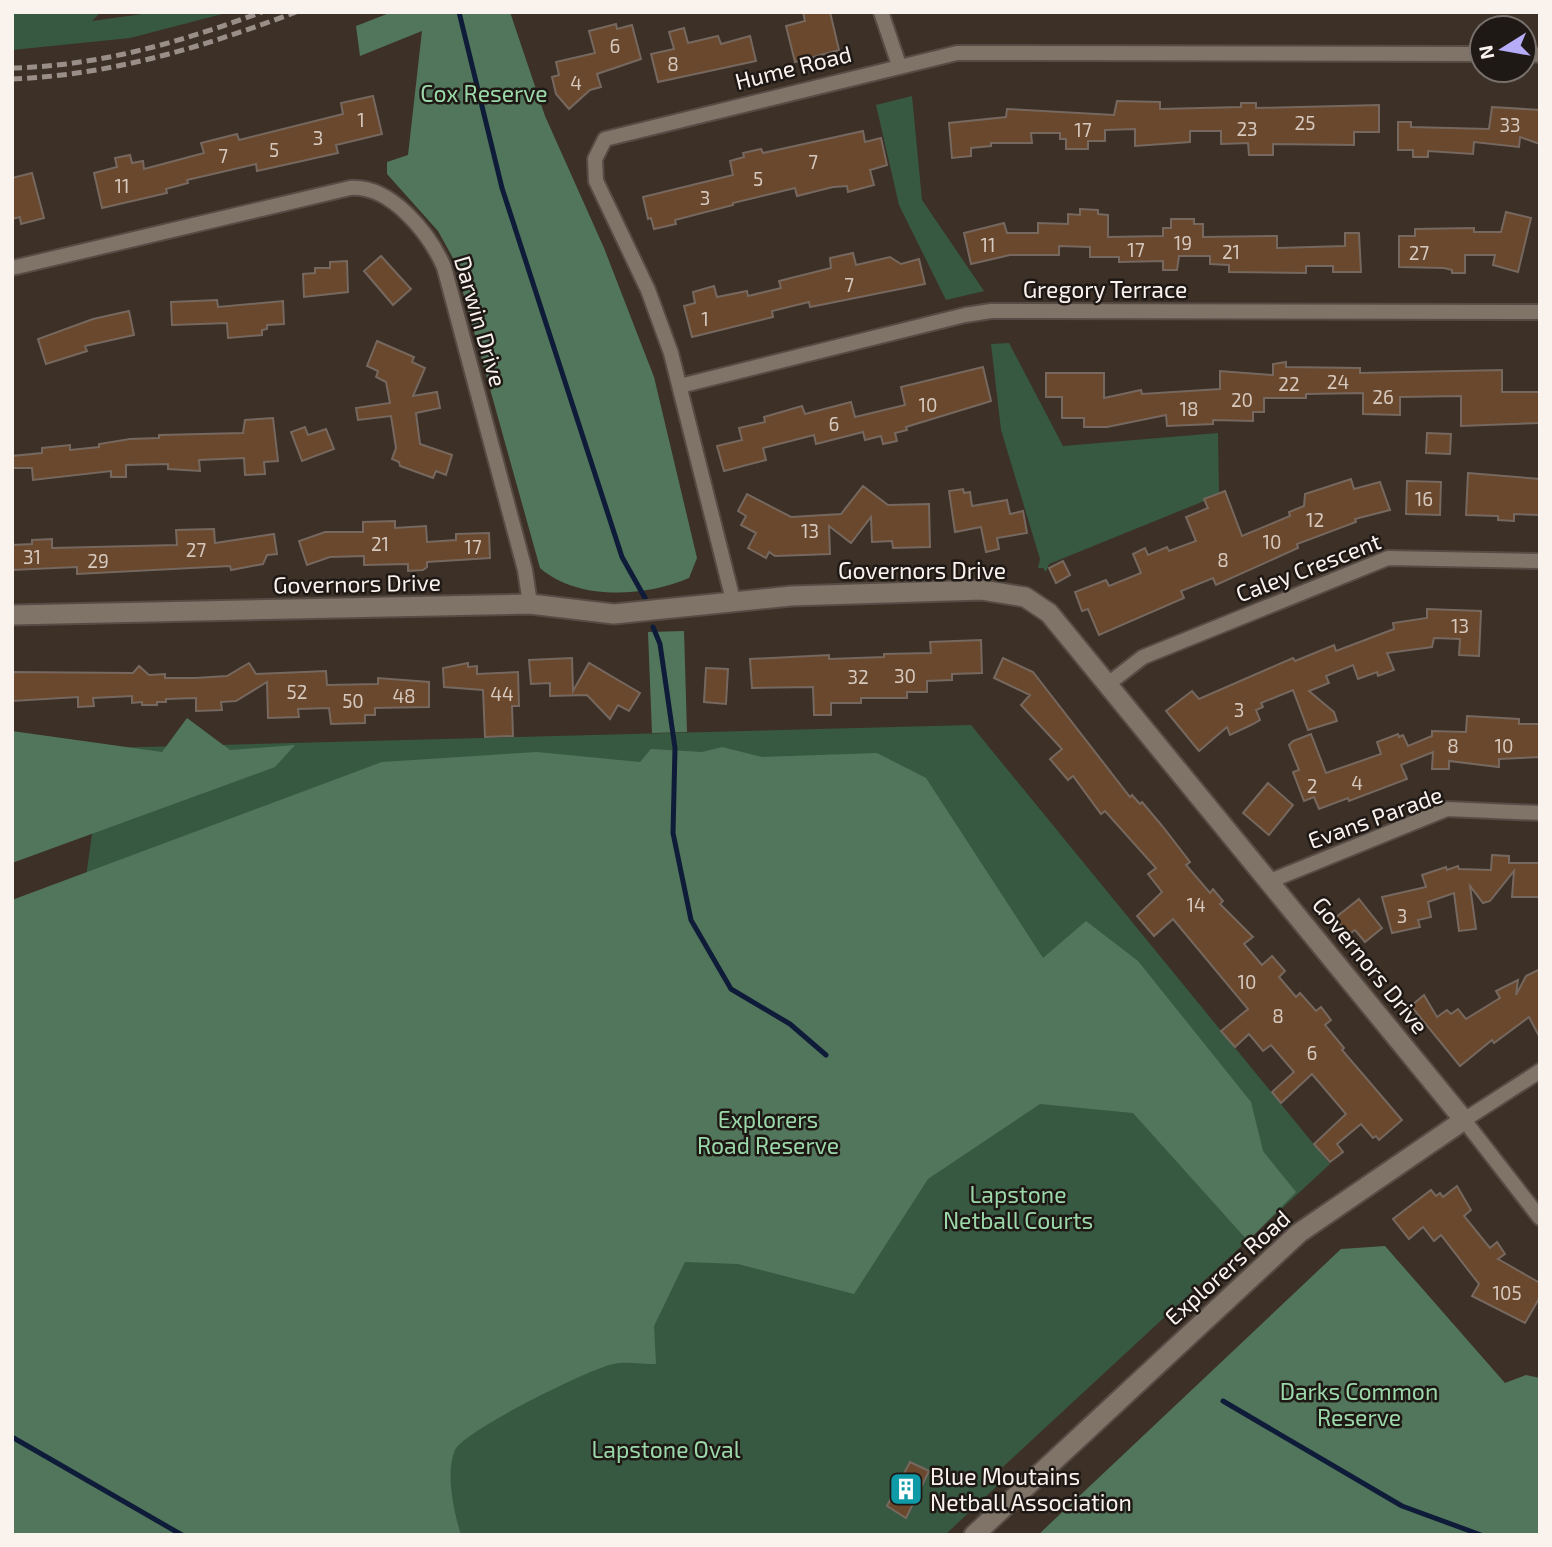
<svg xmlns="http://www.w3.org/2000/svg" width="1552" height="1547" font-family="'Exo 2',sans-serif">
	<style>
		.green { fill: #385941 }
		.forest { fill: #52765b }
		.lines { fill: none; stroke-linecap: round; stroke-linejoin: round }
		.stream { stroke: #0f1c39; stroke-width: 5 }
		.building { fill: #69482e; stroke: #76685e; stroke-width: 2 }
		.street-casing { stroke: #574c45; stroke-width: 18 }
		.secondary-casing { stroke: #574c45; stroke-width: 23 }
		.street { stroke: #807368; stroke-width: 14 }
		.secondary { stroke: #807368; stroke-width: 19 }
		.rail { stroke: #998f88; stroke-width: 5; stroke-dasharray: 10 5; stroke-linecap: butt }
		.labels { text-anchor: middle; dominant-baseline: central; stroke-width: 5; stroke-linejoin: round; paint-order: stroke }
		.number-label { font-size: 19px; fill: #d6c8bd }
		.street-label { font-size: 23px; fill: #faf2ed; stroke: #1f1915 }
		.park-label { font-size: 23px; fill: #9bd8aa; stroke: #1f1915 }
		.poi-label { font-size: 23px; fill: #faf2ed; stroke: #1f1915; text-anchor: start }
	</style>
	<rect width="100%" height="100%" fill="#3c3027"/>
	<!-- green -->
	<g class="green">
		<polygon points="12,12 101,12 92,21 157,12 230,12 130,38 12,50"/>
		<polygon points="912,96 922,200 984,291 946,300 899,205 876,105"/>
		<polygon points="1009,343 1063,446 1218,433 1219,495 1049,564 1046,572 1043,568 1038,568 1040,559 1001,430 991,344"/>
		<polygon points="971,725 1330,1164 992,1477 997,1486 945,1535 355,1535 52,1121 104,748"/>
	</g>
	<!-- forest -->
	<g class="forest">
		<path d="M392,12H510L545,116L604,248L654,377L697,558L689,578C645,597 578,601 540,568L454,260L438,231L387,174V162L408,155L422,31L360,56L356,26Z"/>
		<polygon points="684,631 687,732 652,733 648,632"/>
		<polygon points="187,718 230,750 295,745 275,767 12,863 12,731 162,752"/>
		<path d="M722,747L762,757L877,753L926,778L1043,958L1086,921L1138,961L1251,1102L1263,1151L1296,1192L1248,1241L1133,1113L1040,1104L928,1179L854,1294L738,1264L685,1262L654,1326L656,1364C643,1364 626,1361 613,1364C589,1369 463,1431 455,1450C445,1473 454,1512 461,1535H12V900L382,762L537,752L640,762L651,749L702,752Z"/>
		<polygon points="1385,1246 1505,1383 1526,1375 1540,1378 1540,1535 1038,1535 1341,1249"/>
	</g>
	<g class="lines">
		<!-- stream -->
		<g class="stream">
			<polyline points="459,12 502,188 622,557 645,598"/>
			<polyline points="653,627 660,644 675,748 673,833 691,920 731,989 790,1024 826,1055"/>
			<polyline points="1223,1401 1402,1506 1481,1535"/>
			<polyline points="12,1437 182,1535"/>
		</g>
	</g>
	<!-- building -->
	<g class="building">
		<polygon points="803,12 830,12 839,50 795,62 786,26 805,21"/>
		<polygon points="616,24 617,29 632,25 641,59 597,74 601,87 590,90 569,109 556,94 552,77 559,75 556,62 595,53 589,31"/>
		<polygon points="684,28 688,43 718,36 721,44 750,36 756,61 658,82 651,54 674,49 669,32"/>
		<polygon points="373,96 382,134 336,145 338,153 257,171 256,164 187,180 188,183 166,189 167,193 102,208 94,173 117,167 115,158 130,155 132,163 143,161 144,169 204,153 201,143 237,134 239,140 343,114 341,103"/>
		<polygon points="1117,101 1160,102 1160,109 1241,107 1241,103 1256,103 1256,108 1379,105 1379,132 1354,132 1354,145 1273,144 1273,155 1249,155 1248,143 1221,144 1221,131 1190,131 1190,142 1135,146 1135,129 1105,130 1105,141 1088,141 1088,149 1066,149 1066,139 1060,139 1060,133 1031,133 1032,143 991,143 991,146 971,148 971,156 952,158 949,123 1006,117 1007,109 1114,115"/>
		<polygon points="1492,107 1540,110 1540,144 1520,137 1519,147 1474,142 1473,154 1428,151 1428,157 1413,157 1413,150 1398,150 1398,122 1411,122 1411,127 1489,129"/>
		<polygon points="863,131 865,142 881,138 887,165 870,170 874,185 848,192 847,186 833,187 797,196 795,188 733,203 733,205 675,220 676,224 654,229 651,218 648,219 643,197 733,175 730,161 744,157 743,153 761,149 763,153"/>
		<polygon points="32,173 44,218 21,224 20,217 12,219 12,178"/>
		<polygon points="1080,209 1098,210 1098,214 1108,215 1108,237 1163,236 1163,228 1171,228 1171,219 1194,219 1194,224 1203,224 1203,237 1277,236 1277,248 1345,246 1345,233 1359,233 1361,272 1333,272 1333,266 1306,266 1306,273 1229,272 1229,265 1210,264 1210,256 1179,256 1177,270 1163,270 1163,261 1119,262 1119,257 1090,257 1090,247 1059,246 1059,255 1010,255 971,264 964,233 1004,223 1007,233 1038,233 1038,223 1068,224 1068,214 1080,215"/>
		<polygon points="1506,212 1531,218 1518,272 1493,265 1495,255 1465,255 1465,273 1452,273 1452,270 1444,268 1399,267 1399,236 1415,236 1415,229 1474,228 1474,232 1501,232"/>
		<polygon points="853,253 856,265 890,257 901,264 919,259 925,284 810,307 809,302 772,311 773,317 692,337 684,306 695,303 693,292 714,286 717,297 747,291 748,296 781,288 779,281 831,268 830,258"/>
		<polygon points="381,256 411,289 393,305 364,271"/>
		<polygon points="347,261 348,292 304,297 303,274 315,273 315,268 330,268 330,262"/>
		<polygon points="217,300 218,307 283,301 284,324 267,325 267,329 262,330 262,335 228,338 227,323 172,325 171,302"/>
		<polygon points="129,311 134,335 85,346 87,351 46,364 38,339 93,319"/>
		<polygon points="377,341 414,357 412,362 425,368 413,396 437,392 440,408 416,413 420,444 452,455 446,475 436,471 433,478 400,466 399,462 392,459 396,448 391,416 358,420 356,408 390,403 386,382 376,377 378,371 367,366"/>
		<polygon points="1286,362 1286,367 1360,368 1360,373 1502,370 1502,392 1540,392 1540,423 1461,426 1461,396 1400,397 1400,415 1363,414 1363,393 1306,394 1306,398 1264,398 1264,412 1253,412 1253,421 1213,420 1213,424 1167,426 1166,415 1107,427 1084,427 1084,418 1062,418 1062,397 1046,397 1046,373 1104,373 1104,398 1141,390 1142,394 1220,389 1220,371 1273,375 1273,364"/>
		<polygon points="983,367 991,401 906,427 907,430 895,433 897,441 883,444 881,436 865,440 863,432 816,444 814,435 763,448 766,460 724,471 717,446 742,440 739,428 765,422 764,417 802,406 805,414 851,402 855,417 905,405 901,387"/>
		<polygon points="273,418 278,461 264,462 265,474 245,475 244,458 199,460 200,471 168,469 168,464 126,465 126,477 111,477 111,471 33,480 32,468 12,468 12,456 42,453 42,448 70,445 70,450 99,447 99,444 130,439 159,438 159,435 243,433 245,420"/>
		<polygon points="305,427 308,435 326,429 334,449 302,461 291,432"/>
		<polygon points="1427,433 1451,434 1450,454 1426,453"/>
		<polygon points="1468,473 1540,479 1540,515 1514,514 1514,521 1498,520 1498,516 1466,515"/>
		<polygon points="1351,479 1354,489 1380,482 1390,510 1355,519 1356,522 1297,544 1298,548 1216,585 1213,578 1181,591 1184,598 1099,635 1088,609 1082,611 1075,592 1106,580 1109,586 1141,573 1133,554 1145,548 1148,555 1167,547 1169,551 1196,541 1186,517 1208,508 1204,499 1225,491 1242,536 1290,516 1289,512 1304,506 1305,494"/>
		<polygon points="1407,481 1441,482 1440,515 1406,514"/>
		<polygon points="863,486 888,505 929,504 930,547 893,548 892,541 872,542 871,517 851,543 829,526 830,554 775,556 769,552 766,558 748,548 756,533 741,525 746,516 738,511 747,494 791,517 841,514"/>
		<polygon points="963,489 964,493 970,492 972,506 1007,500 1010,514 1023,511 1027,533 997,538 999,549 986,552 981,527 955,532 949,491"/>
		<polygon points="395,521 395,528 426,526 427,542 456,540 456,534 489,533 490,558 427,562 427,567 423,570 408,571 408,564 364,565 364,556 330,557 307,565 299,541 325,532 363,532 363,522"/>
		<polygon points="214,529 215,543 274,534 277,554 267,555 263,564 231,570 230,566 77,574 77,567 12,570 12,545 32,544 32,540 52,539 52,548 177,545 176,530"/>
		<polygon points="1063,561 1070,575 1056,583 1049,568"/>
		<polygon points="1427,609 1481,611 1479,656 1459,655 1460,639 1434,638 1432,647 1387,653 1394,670 1378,676 1377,672 1358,679 1353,665 1326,676 1329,683 1309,691 1334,712 1337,721 1308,730 1293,690 1261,703 1263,707 1256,710 1260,720 1251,725 1230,735 1227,727 1199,751 1166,711 1192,691 1199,699 1293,658 1295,661 1334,645 1336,651 1394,629 1393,623 1427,618"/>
		<polygon points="981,640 982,673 952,674 952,680 927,681 927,692 907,692 907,698 861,698 861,703 831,703 831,715 814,715 813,687 752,688 750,659 829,655 829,659 884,657 884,654 931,653 930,642"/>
		<polygon points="572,658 573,691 589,663 640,693 629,711 618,705 610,719 587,695 550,696 550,683 531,684 529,660"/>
		<polygon points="1003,658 1033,672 1130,797 1132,795 1140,804 1142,802 1163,827 1190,862 1186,865 1210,893 1213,889 1223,901 1220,904 1253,937 1244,944 1262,965 1272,956 1285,971 1279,977 1296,997 1300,993 1316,1011 1321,1007 1331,1020 1325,1025 1344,1048 1342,1050 1402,1120 1379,1140 1376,1136 1373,1138 1361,1124 1337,1144 1343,1152 1330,1162 1314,1144 1346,1114 1312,1074 1281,1103 1272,1092 1294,1072 1271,1045 1263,1051 1249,1034 1235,1047 1221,1031 1248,1009 1173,919 1154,936 1137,916 1162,892 1148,874 1156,868 1105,811 1101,814 1073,776 1068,780 1050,759 1062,749 1021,705 1030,695 994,678"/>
		<polygon points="249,663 256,674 326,671 327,685 378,684 378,678 429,682 429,707 375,708 375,715 365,715 365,723 331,724 329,708 298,709 299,717 268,718 267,682 236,701 221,702 222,710 196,711 196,698 166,699 166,702 157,702 157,705 142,705 142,702 132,703 132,696 93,698 94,706 78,707 78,697 12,701 12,672 133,673 139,666 149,675 165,674 165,678 195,678 227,676"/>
		<polygon points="468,663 468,667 477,666 477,674 518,672 519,706 512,706 513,736 485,737 483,690 444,687 443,668"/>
		<polygon points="706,668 728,669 726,704 704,702"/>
		<polygon points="1467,716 1519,719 1519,724 1540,724 1540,757 1499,759 1499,767 1449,761 1449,769 1432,769 1433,752 1401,765 1407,779 1349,801 1348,798 1319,809 1314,797 1304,801 1293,772 1299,770 1289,745 1293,741 1311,734 1326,773 1381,754 1377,742 1398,734 1399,737 1403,735 1408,746 1432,736 1432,731 1466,732"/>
		<polygon points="1268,783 1293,805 1269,835 1243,813"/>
		<polygon points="1492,855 1509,856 1509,863 1540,863 1540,897 1512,897 1514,871 1490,901 1483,903 1470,886 1476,929 1459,931 1454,893 1428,902 1431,917 1418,920 1420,927 1392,933 1382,897 1426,887 1422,875 1446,867 1447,870 1458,866 1459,869 1491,870"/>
		<polygon points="1359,899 1382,928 1365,942 1355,930 1348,935 1335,918"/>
		<polygon points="1540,969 1540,1038 1529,1017 1494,1043 1492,1040 1460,1066 1411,1006 1424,995 1437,1017 1447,1010 1451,1014 1458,1009 1466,1019 1500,998 1496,991 1518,980 1516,995 1526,976"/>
		<polygon points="1457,1186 1471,1210 1464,1216 1490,1248 1497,1242 1505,1254 1498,1259 1540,1283 1540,1297 1525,1323 1472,1296 1479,1284 1441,1235 1434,1241 1423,1227 1409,1239 1393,1219 1431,1190 1436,1196 1440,1193 1443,1197"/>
		<polygon points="910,1462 929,1471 906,1518 887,1506"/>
	</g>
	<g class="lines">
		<defs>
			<g id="street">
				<polyline points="881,12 899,65"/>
				<polyline points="1524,54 1540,55"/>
				<path d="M12,268L350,188C391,185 429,233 444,267L525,570L530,604"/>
				<polyline points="680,386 965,315 991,311 1540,312"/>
				<polyline points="733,600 671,353 648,290 596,181 595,159 605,139 957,53 1482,54"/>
				<polyline points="1108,684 1143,657 1388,558 1540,561"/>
				<polyline points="1270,881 1447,809 1540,813"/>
				<polyline points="1540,1071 1464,1120 1540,1218"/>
			</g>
			<polyline id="secondary" points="12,615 530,604 614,614 791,596 982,590 1025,597 1049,613 1464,1120 1299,1233 974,1535"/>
		</defs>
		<!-- street casing -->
		<use href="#street" class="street-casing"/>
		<!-- secondary casing -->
		<use href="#secondary" class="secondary-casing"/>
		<!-- street -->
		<use href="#street" class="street"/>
		<!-- secondary -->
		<use href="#secondary" class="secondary"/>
		<!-- rail -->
		<g class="rail">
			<path d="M12,68C99,66 181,42 262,12"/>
			<path d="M12,79C112,75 203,47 296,12"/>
		</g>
	</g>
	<!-- icons -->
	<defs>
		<symbol id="building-square" viewBox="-11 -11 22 22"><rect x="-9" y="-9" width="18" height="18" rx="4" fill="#0f9aa8" stroke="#1f1915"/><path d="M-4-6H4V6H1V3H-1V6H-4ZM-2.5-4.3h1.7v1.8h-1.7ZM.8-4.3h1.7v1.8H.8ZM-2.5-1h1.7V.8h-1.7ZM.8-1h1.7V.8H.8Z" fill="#fff"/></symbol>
	</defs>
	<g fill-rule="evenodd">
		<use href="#building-square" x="887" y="1470" width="38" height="38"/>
	</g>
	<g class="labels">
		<!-- number labels -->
		<g class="number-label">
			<text x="615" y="45">6</text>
			<text x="673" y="63">8</text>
			<text x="576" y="82">4</text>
			<text x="361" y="119">1</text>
			<text x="1305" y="122">25</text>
			<text x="1510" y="124">33</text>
			<text x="1247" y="128">23</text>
			<text x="1083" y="129">17</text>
			<text x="318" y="137">3</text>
			<text x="274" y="149">5</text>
			<text x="223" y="155">7</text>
			<text x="813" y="161">7</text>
			<text x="758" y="178">5</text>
			<text x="122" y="185">11</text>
			<text x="705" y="197">3</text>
			<text x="1183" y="242">19</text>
			<text x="988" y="244">11</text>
			<text x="1136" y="249">17</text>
			<text x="1231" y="251">21</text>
			<text x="1419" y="252">27</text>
			<text x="849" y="284">7</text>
			<text x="705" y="318">1</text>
			<text x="1338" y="381">24</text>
			<text x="1289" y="383">22</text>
			<text x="1383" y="396">26</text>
			<text x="1242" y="399">20</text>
			<text x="928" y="404">10</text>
			<text x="1189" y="408">18</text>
			<text x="834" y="423">6</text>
			<text x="1424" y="498">16</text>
			<text x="1315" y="519">12</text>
			<text x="810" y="530">13</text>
			<text x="1272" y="541">10</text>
			<text x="380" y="543">21</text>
			<text x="473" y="546">17</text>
			<text x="196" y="549">27</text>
			<text x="32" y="556">31</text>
			<text x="1223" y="559">8</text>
			<text x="98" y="560">29</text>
			<text x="1460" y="625">13</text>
			<text x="905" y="675">30</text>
			<text x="858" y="676">32</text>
			<text x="297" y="691">52</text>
			<text x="502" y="693">44</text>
			<text x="404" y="695">48</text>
			<text x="353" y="700">50</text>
			<text x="1239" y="709">3</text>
			<text x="1453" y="745">8</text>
			<text x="1504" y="745">10</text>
			<text x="1357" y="782">4</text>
			<text x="1312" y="785">2</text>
			<text x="1196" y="904">14</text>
			<text x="1402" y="915">3</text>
			<text x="1247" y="981">10</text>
			<text x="1278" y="1015">8</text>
			<text x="1312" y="1052">6</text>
			<text x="1507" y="1292">105</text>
		</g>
		<!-- street labels -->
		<g class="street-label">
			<text transform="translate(793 67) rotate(-14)">Hume Road</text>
			<text x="1105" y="289">Gregory Terrace</text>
			<text transform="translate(481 321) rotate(74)">Darwin Drive</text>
			<text transform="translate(1308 567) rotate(-21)">Caley Crescent</text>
			<text x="922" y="570">Governors Drive</text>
			<text transform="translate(357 583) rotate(-1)">Governors Drive</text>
			<text transform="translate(1375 817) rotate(-20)">Evans Parade</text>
			<text transform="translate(1371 965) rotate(51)">Governors Drive</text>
			<text transform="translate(1227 1267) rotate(-42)">Explorers Road</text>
		</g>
		<!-- park labels -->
		<g class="park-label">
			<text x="484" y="93">Cox Reserve</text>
			<text x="768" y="1119">Explorers<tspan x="768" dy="26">Road Reserve</tspan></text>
			<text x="1018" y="1194">Lapstone<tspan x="1018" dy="26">Netball Courts</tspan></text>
			<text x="1359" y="1391">Darks Common<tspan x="1359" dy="26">Reserve</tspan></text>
			<text x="666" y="1449">Lapstone Oval</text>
		</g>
		<!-- poi labels -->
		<g class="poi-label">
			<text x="930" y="1476">Blue Moutains<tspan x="930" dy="26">Netball Association</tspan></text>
		</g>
	</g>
	<!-- border -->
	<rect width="1552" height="1547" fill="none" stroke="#faf2ed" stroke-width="28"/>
	<!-- north arrow -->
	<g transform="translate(1503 49) rotate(259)"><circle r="33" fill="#1f1915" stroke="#77706b" stroke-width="2"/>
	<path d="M0-5L12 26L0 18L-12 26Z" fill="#b6acf8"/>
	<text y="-10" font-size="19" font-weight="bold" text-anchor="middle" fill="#faf2ed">N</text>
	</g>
</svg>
